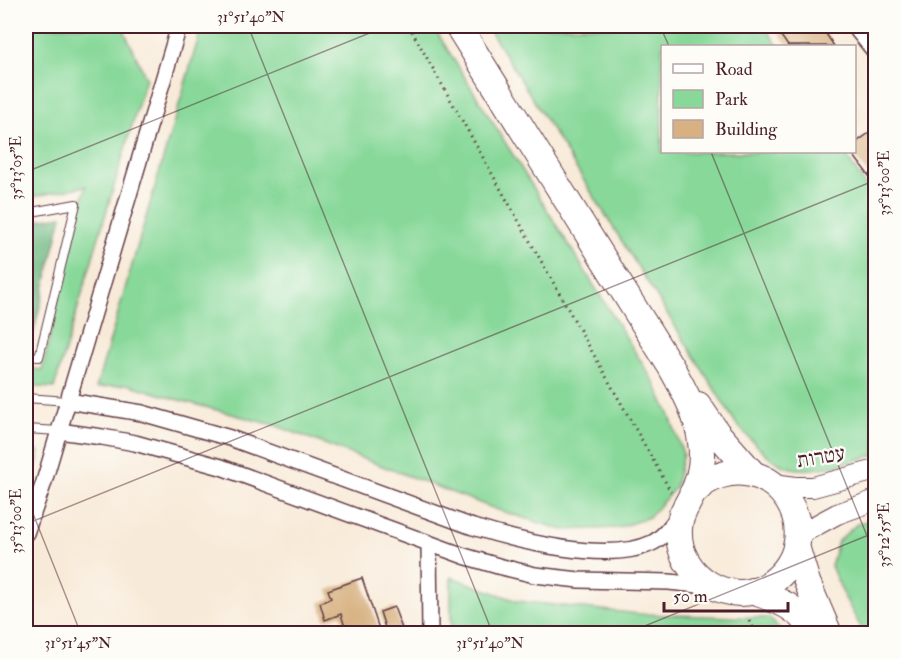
<svg xmlns="http://www.w3.org/2000/svg" width="901" height="659" font-family="'IM FELL Double Pica','Frank Ruhl Libre',serif">
	<style>
		.green { fill: #87d899; stroke: #687c62; stroke-width: 1.5 }
		.forest { fill: #6db881; stroke: #5c6c56; stroke-width: 1.5 }
		.building { fill: #d7b181 }
		.lines { fill: none; stroke-linecap: round; stroke-linejoin: round }
		.service-casing { stroke: #643d45; stroke-width: 10 }
		.minor-casing { stroke: #643d45; stroke-width: 18 }
		.tertiary-casing { stroke: #643d45; stroke-width: 22 }
		.trunk-casing { stroke: #643d45; stroke-width: 28 }
		.path { stroke: #643d45; stroke-width: 3; stroke-dasharray: 1.5 4.5; stroke-linecap: butt }
		.service { stroke: #fff; stroke-width: 8 }
		.minor { stroke: #fff; stroke-width: 15 }
		.tertiary { stroke: #fff; stroke-width: 20 }
		.trunk { stroke: #fff; stroke-width: 26 }
		.ticks { fill: none; stroke: #4a1f2b; stroke-width: 1.5; stroke-opacity: 0.45 }
		.labels { text-anchor: middle; dominant-baseline: central; stroke-width: 4.5; stroke-linejoin: round; paint-order: stroke }
		.street-label { font-size: 21px; fill: #4a1f2b; stroke: #fdfcf7 }
		.neatline { fill: none; stroke: #4a1f2b; stroke-width: 2 }
		.ticks-label { font-size: 15px; text-anchor: middle; fill: #4a1f2b }
	</style>
	<rect width="100%" height="100%" fill="#fdfcf7"/>
	<filter id="ink" filterUnits="userSpaceOnUse"><feTurbulence type="fractalNoise" baseFrequency=".0167" numOctaves="2"/><feDisplacementMap in="SourceGraphic" scale="12" xChannelSelector="R" yChannelSelector="G"/><feConvolveMatrix kernelMatrix="1 2 1 2 8 2 1 2 1" color-interpolation-filters="sRGB"/></filter>
	<filter id="wash" filterUnits="userSpaceOnUse"><feTurbulence type="fractalNoise" baseFrequency=".008" numOctaves="4" result="noise"/><feDisplacementMap in="SourceGraphic" scale="24" xChannelSelector="R" yChannelSelector="G"/><feGaussianBlur stdDeviation="1.35" result="paint"/><feColorMatrix in="noise" values="0 0 0 0 0 0 0 0 0 0 0 0 0 0 0 0 0 1.4 0 .05"/><feComposite in="paint" operator="in"/></filter>
	<g filter="url(#wash)">
		<rect width="100%" height="100%" fill="#f8ead8"/>
		<!-- green -->
		<g class="green">
			<polygon points="26,26 122,26 146,78 54,388 26,386 26,368 42,370 86,186 26,198"/>
			<polygon points="202,26 433,26 655,384 670,416 683,454 675,488 649,517 618,528 563,530 498,510 277,426 179,400 127,384 96,388"/>
			<path d="M487,26H764L778,46H662V152H844L875,201V455C849,461 813,475 787,467C770,462 749,437 737,425Z"/>
			<polygon points="26,447 38,450 39,456 26,504"/>
			<polygon points="875,519 875,633 864,633 845,598 831,566 838,541 857,524"/>
			<polygon points="451,577 517,601 640,614 769,618 784,633 451,633"/>
		</g>
		<!-- forest -->
		<polygon class="forest" points="62,216 31,343 26,344 26,222"/>
		<g id="blocks">
			<!-- building -->
			<g class="building">
				<polygon points="774,26 821,26 834,46 788,46"/>
				<polygon points="876,128 876,185 851,152 854,152 854,144"/>
				<polygon points="362,578 379,629 364,634 347,634 341,614 325,620 320,603 331,598 328,590"/>
				<polygon points="394,607 404,634 387,634 380,612"/>
			</g>
		</g>
	</g>
	<g filter="url(#ink)">
		<use href="#blocks" fill-opacity="0" stroke="#643d45" stroke-width="1.5"/>
		<g class="lines">
			<defs>
				<g id="service">
					<polyline points="26,213 76,204 39,357 26,356"/>
					<polyline points="26,398 68,401"/>
					<polyline points="26,429 59,431"/>
				</g>
				<g id="minor">
					<polyline points="854,26 876,53"/>
					<path d="M68,401L142,413L230,438L473,527C518,541 608,564 652,543C663,538 671,526 678,517"/>
					<polyline points="59,431 102,437 135,443 221,467 464,556 498,566 535,575 579,580 669,582 708,586"/>
					<polyline points="26,533 43,485 179,26"/>
					<polyline points="429,543 430,634"/>
				</g>
				<g id="tertiary">
					<polyline points="773,484 796,487 813,487 876,470"/>
					<polyline points="798,535 837,514 876,500"/>
				</g>
				<g id="trunk">
					<path d="M458,26L671,367C684,390 698,415 701,442C704,461 700,479 692,495C686,507 679,516 679,529C676,576 732,611 771,583C835,535 772,443 706,482C701,485 697,490 692,494"/>
					<polyline points="698,405 717,433 754,475"/>
					<polyline points="796,546 807,582 829,634"/>
					<path d="M752,591C783,602 796,606 816,634"/>
				</g>
			</defs>
			<!-- service casing -->
			<use href="#service" class="service-casing"/>
			<!-- minor casing -->
			<use href="#minor" class="minor-casing"/>
			<!-- tertiary casing -->
			<use href="#tertiary" class="tertiary-casing"/>
			<!-- trunk casing -->
			<use href="#trunk" class="trunk-casing"/>
			<!-- path -->
			<g class="path">
				<polyline points="409,26 671,492"/>
				<polyline points="749,621 757,634"/>
			</g>
			<!-- service -->
			<use href="#service" class="service"/>
			<!-- minor -->
			<use href="#minor" class="minor"/>
			<!-- tertiary -->
			<use href="#tertiary" class="tertiary"/>
			<!-- trunk -->
			<use href="#trunk" class="trunk"/>
		</g>
	</g>
	<!-- ticks -->
	<path class="ticks" d="M248,26L493,634M660,26L669,46M711,152L876,558M26,172L387,26M26,496L81,634M26,524L876,180M625,634L876,532"/>
	<g class="labels">
		<!-- street labels -->
		<g class="street-label">
			<text transform="translate(821 457) rotate(-9)">עטרות</text>
		</g>
	</g>
	<!-- margin -->
	<rect width="901" height="659" fill="none" stroke="#fdfcf7" stroke-width="66"/>
	<!-- legend -->
	<rect x="661" y="45" width="195" height="108" fill="#fdfcf7" stroke="#b5a4a5" stroke-width="1.5"/>
	<rect x="673" y="64" width="30" height="9" fill="#ffffff" stroke="#b5a4a5" stroke-width="1.5"/>
	<text x="715" y="75" font-size="18" fill="#4a1f2b">Road</text>
	<rect x="673" y="90" width="30" height="18" fill="#87d899" stroke="#b5a4a5" stroke-width="1.5"/>
	<text x="715" y="105" font-size="18" fill="#4a1f2b">Park</text>
	<rect x="673" y="120" width="30" height="18" fill="#d7b181" stroke="#b5a4a5" stroke-width="1.5"/>
	<text x="715" y="135" font-size="18" fill="#4a1f2b">Building</text>
	<!-- scale -->
	<path d="M664 602v9h124v-9" fill="none" stroke="#4a1f2b" stroke-width="3"/>
	<text x="673" y="602" font-size="18" fill="#4a1f2b" stroke="#fdfcf7" stroke-width="4.5" paint-order="stroke">50 m</text>
	<rect x="33" y="33" width="835" height="593" class="neatline"/>
	<g class="ticks-label">
		<text x="251" y="22">31°51'40"N</text>
		<text transform="translate(16 168) rotate(-90)" y="5">35°13'05"E</text>
		<text transform="translate(884 183) rotate(-90)" y="5">35°13'00"E</text>
		<text transform="translate(16 521) rotate(-90)" y="5">35°13'00"E</text>
		<text transform="translate(884 535) rotate(-90)" y="5">35°12'55"E</text>
		<text x="78" y="648">31°51'45"N</text>
		<text x="490" y="648">31°51'40"N</text>
	</g>
</svg>
